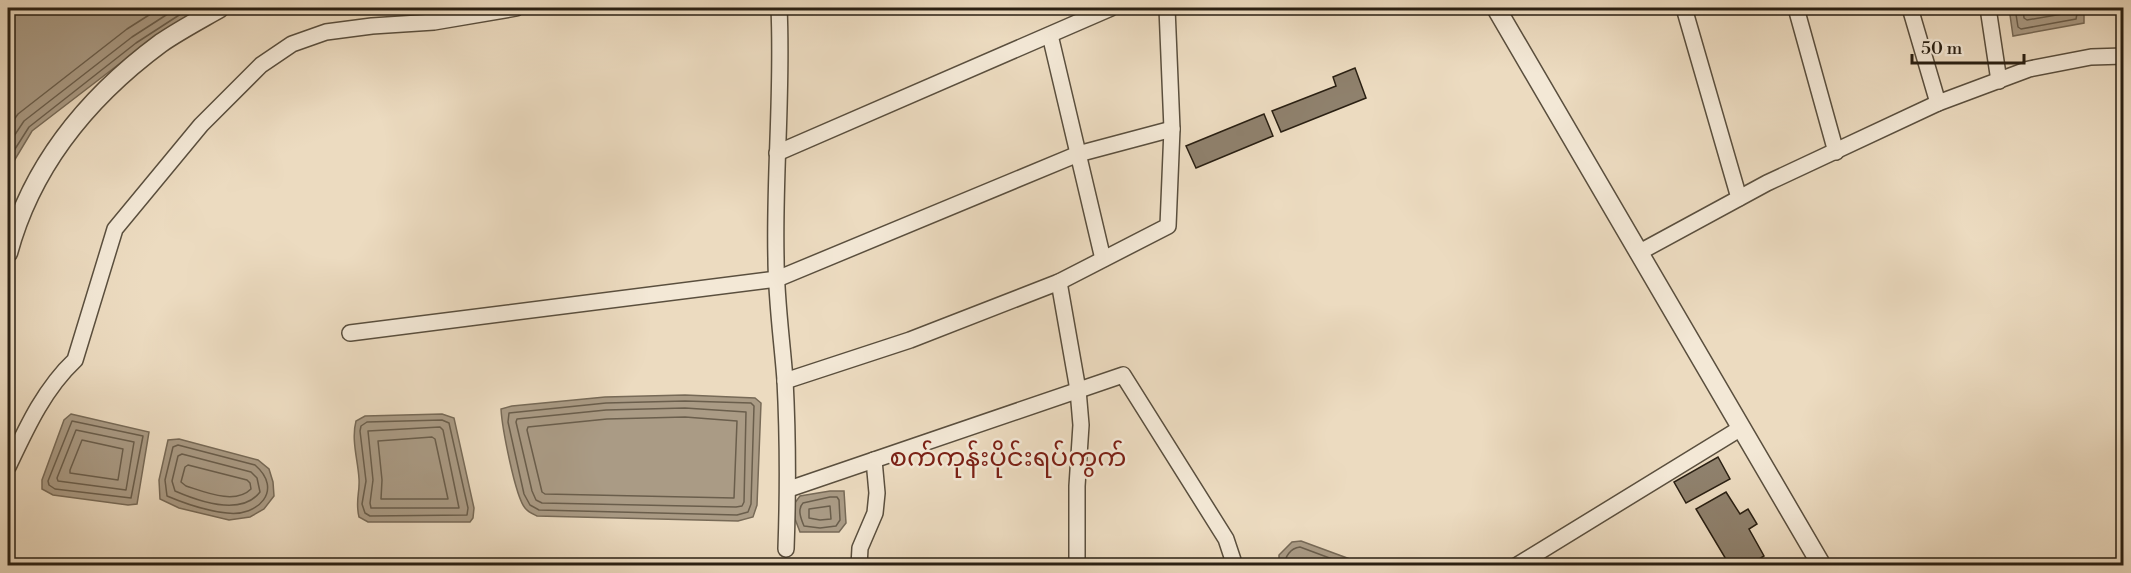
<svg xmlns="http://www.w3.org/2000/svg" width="2131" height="573" font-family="'Libre Bodoni','Noto Sans Myanmar',serif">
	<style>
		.water { fill: #aa9b85; stroke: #776a57; stroke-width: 1.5 }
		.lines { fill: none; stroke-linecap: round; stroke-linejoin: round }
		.shore { stroke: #6a5e4c; stroke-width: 1.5 }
		.building { fill: #8f816d; stroke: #2a2013; stroke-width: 1.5 }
		.minor-casing { stroke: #5a4f3e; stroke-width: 18 }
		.tertiary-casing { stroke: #5a4f3e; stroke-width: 21 }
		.minor { stroke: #f3e8d6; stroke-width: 15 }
		.tertiary { stroke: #f3e8d6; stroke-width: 18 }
		.labels { text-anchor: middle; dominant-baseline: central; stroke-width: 5; stroke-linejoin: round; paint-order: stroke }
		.quarter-label { font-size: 26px; fill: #7a1f14; stroke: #f3e8d6 }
	</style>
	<rect width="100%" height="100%" fill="#ecdbc0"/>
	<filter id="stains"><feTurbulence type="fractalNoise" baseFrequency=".00333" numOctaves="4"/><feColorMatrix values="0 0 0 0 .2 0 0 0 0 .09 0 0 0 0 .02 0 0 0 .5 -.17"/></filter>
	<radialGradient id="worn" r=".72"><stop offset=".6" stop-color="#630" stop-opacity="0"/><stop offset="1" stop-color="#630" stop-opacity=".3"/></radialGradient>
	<!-- water -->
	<g class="water">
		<polygon points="12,8 201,8 140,48 32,131 8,171 8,10"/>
		<polygon points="2009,8 2084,8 2084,23 2013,36"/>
		<path d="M685,395L755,398L761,403L757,505L753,517L738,521L537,516C533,514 528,512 525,508C515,496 502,427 501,409L512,406L605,397Z"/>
		<polygon points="71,414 149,432 137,504 128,505 53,495 42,489 42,480 64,420"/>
		<path d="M442,414L454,418L474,508L473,518L470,522H368L359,517C355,501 360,493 359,479C358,460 351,440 356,421L365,416Z"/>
		<polygon points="179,439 258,460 269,469 273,482 274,496 264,509 250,517 229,520 179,508 160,499 159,480 168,440"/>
		<polygon points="830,491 844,491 846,523 839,532 800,532 795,519 794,504 800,496"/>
		<polygon points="1301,541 1358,562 1362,565 1279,565 1279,555 1292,542"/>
	</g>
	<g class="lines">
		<!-- shore -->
		<g class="shore">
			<polyline points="2015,8 2018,27 2021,29 2076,19 2078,8"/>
			<polyline points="2023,8 2024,18 2027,20 2068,13 2070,8"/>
			<polyline points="8,128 18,114 127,29 160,8"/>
			<polyline points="8,145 24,121 132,37 177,8"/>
			<polyline points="8,160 29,127 136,43 190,8"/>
			<polygon points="685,401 751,403 754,406 751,504 748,512 737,515 539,510 530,505 524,494 508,422 509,413 606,403"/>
			<polygon points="685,408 746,412 744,502 742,506 736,507 542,503 536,500 532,491 516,422 517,419 606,410"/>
			<polygon points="685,417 737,421 734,498 545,494 542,492 527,430 528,427 607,419"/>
			<polygon points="442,420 449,423 468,508 467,515 370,516 365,513 362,504 366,481 360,431 361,426 367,422"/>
			<polygon points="72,421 143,436 131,498 55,489 49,485 48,481"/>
			<polygon points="440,427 443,430 459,508 371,508 370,503 373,480 368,431"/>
			<polygon points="76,430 134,442 126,490 58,481 57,478"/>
			<polygon points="432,437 435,439 448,499 381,499 382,480 378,441"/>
			<polygon points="82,440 123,449 118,480 70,473 70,470"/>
			<path d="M178,445L255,465C284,490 258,517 227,513C207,511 186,504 167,496L165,480L173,447Z"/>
			<path d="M182,454L251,472L257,478L260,492C241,517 198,501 175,491L172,481L178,456Z"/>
			<path d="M188,465L247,480L250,483L251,489C235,505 205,492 186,486L181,482L185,467Z"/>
			<path d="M830,497H837L839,500L840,520L836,526L820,528L804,526C801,519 797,509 803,503Z"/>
			<polygon points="830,506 831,519 820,520 809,518 809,509"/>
			<path d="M1284,566C1285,557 1290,548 1300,547L1351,566"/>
		</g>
	</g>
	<!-- building -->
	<g class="building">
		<polygon points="1355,68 1366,98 1281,132 1272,111 1336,86 1333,77"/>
		<polygon points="1264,114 1273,136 1196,168 1186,146"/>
		<polygon points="1718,457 1730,479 1686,503 1674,482"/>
		<polygon points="1726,492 1740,514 1748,509 1757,524 1749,529 1764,556 1748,566 1730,566 1696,509"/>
	</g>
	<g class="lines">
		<defs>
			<g id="minor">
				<path d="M779,8C783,91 774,174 776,258C776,299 782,340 785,380C788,437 788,493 786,549"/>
				<polyline points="1684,8 1739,198"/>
				<polyline points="1796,8 1836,152"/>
				<polyline points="1910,8 1938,103"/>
				<polyline points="1988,8 1999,81"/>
				<polyline points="1050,35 1103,259"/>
				<polyline points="777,153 1111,8"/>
				<polyline points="1638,253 1767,183 1938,103 2029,69 2091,57 2124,56"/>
				<polyline points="1059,282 1078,390 1081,425 1077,486 1077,566"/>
				<polyline points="350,333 777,279 1078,154 1172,129"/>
				<polyline points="785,381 910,340 1059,282 1168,226 1172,129 1167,8"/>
				<path d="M8,467C26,429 44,389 75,360L115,229L201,125L261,65L292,44L326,32L372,26L434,22L516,8"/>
				<polyline points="789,489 1123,375 1226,539 1235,566"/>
				<polyline points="859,566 860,548 875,513 877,493 874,460"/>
				<polyline points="1516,566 1741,428"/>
			</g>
			<g id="tertiary">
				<polyline points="1496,8 1822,566"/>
				<path d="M8,253C32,164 88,97 161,43C180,30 201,19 220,8"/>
			</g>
		</defs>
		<!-- minor casing -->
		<use href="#minor" class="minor-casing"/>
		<!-- tertiary casing -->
		<use href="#tertiary" class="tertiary-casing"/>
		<!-- minor -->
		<use href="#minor" class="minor"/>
		<!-- tertiary -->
		<use href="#tertiary" class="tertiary"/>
	</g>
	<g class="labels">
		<!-- quarter labels -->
		<g class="quarter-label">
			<text x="1008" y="458">စက်ကုန်းပိုင်းရပ်ကွက်</text>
		</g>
	</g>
	<!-- margin -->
	<rect width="2131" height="573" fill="none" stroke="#ecdbc0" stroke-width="30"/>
	<rect x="9" y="9" width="2113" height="555" fill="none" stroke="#2a2013" stroke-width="3"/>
	<rect x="15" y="15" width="2101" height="543" fill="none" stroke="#2a2013" stroke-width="1.5"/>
	<!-- scale -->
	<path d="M1912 54v9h112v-9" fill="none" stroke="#2a2013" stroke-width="3"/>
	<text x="1921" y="54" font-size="18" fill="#2a2013" stroke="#f3e8d6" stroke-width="4.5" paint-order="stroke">50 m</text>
	<rect width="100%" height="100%" filter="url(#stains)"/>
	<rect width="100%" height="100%" fill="url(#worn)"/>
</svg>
